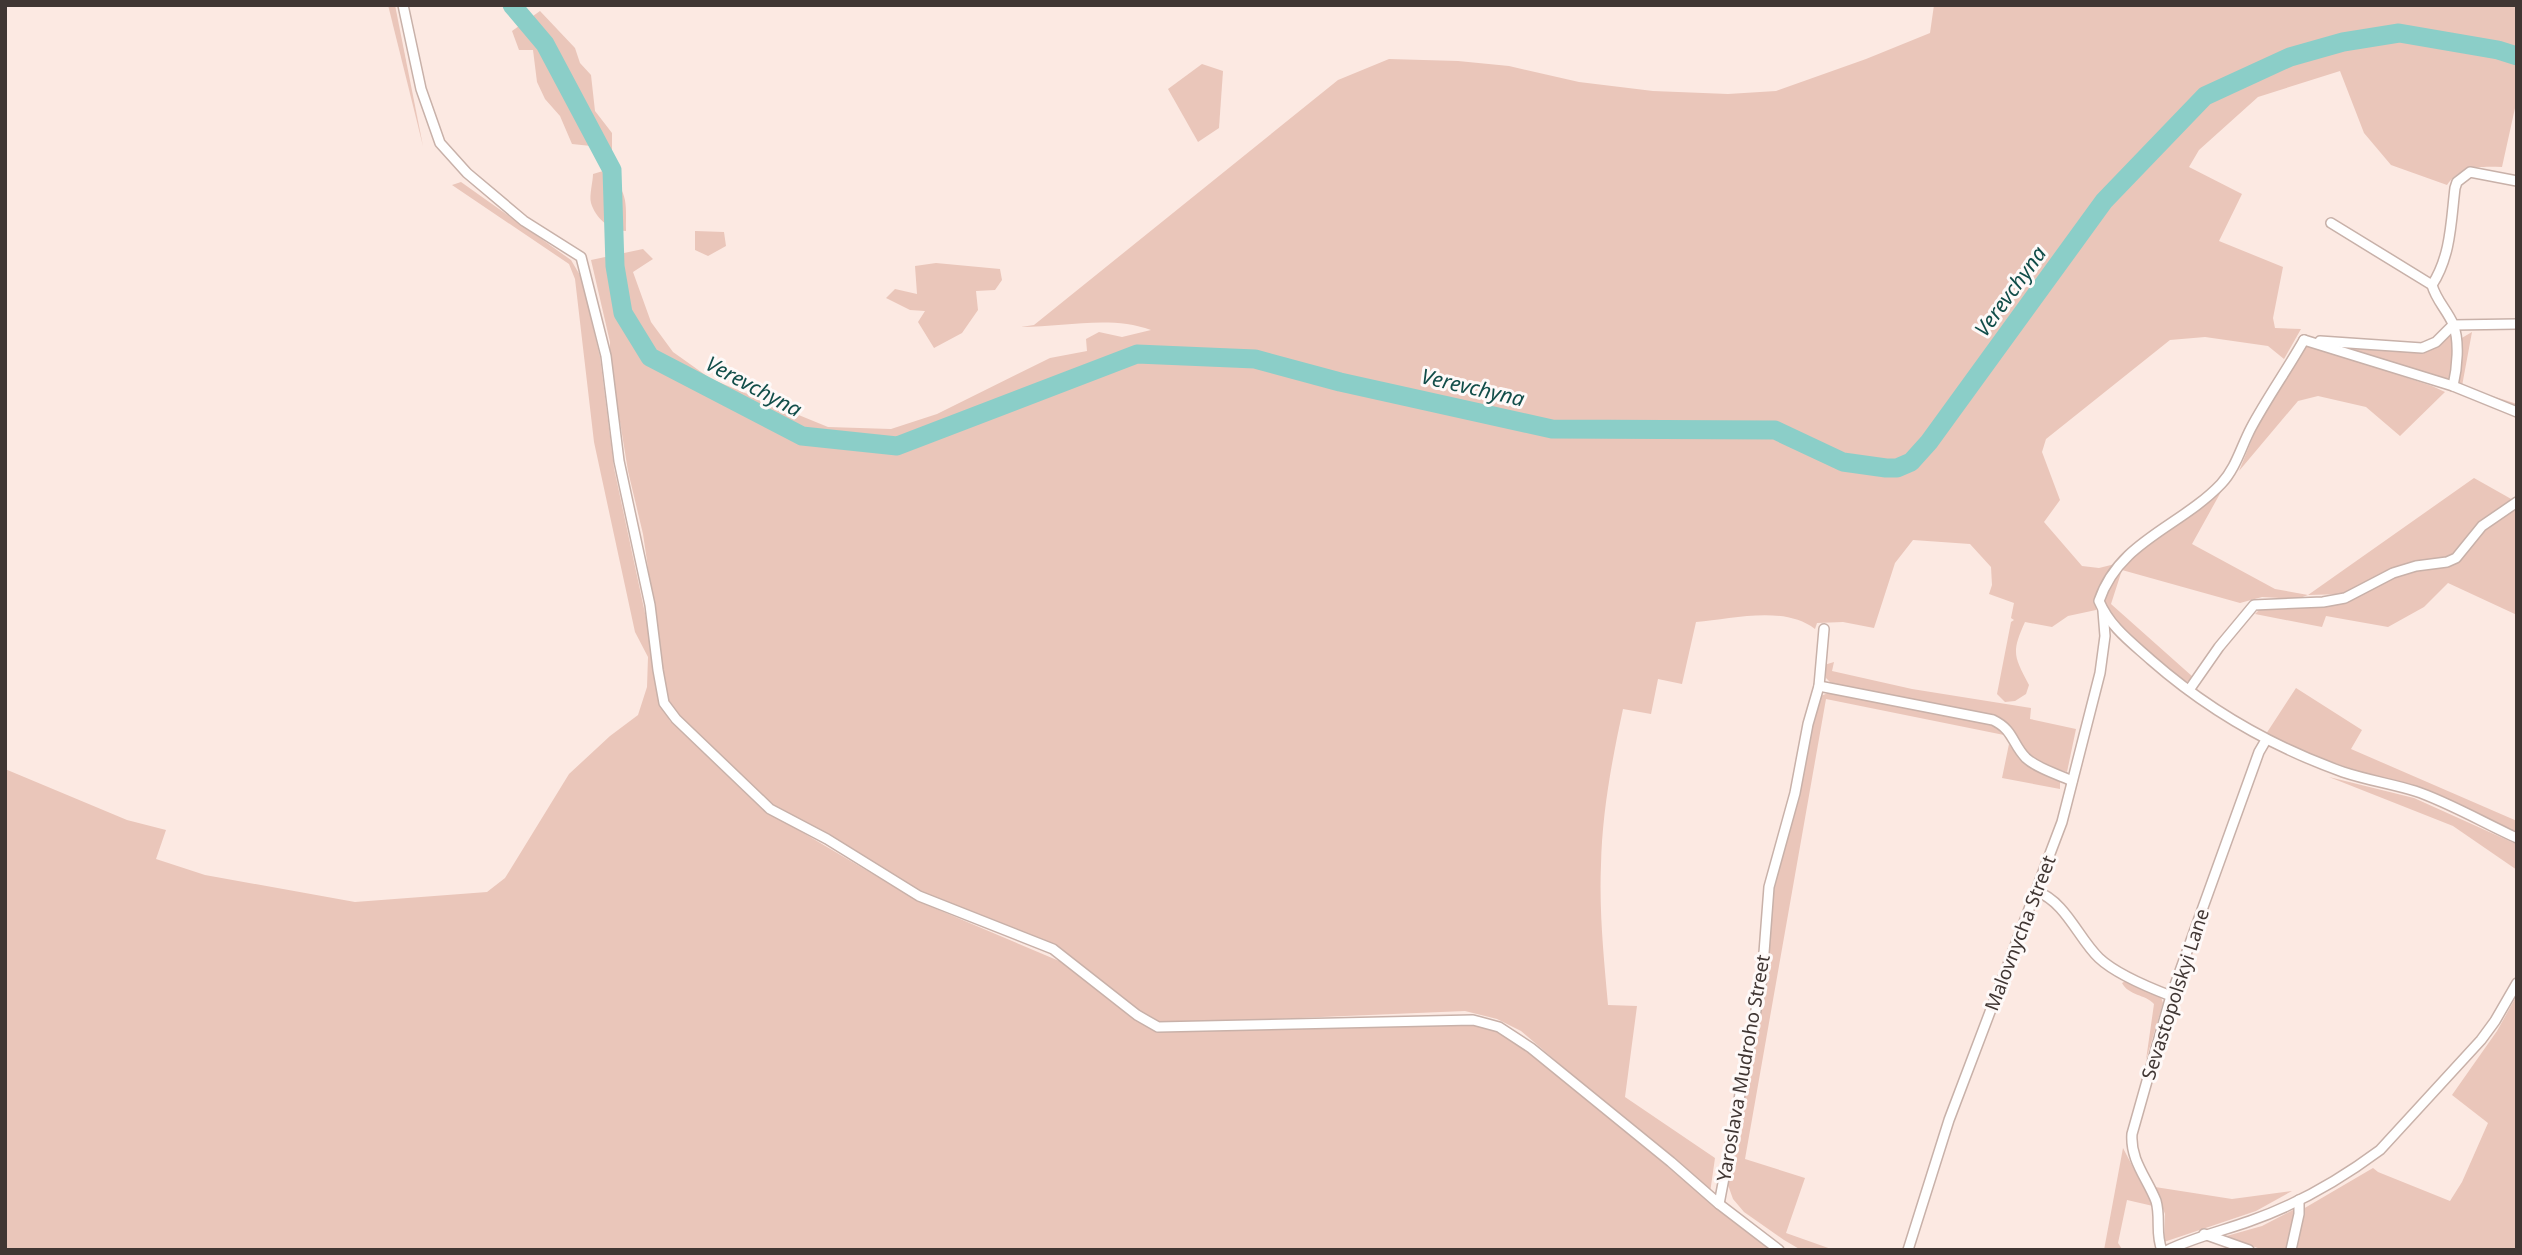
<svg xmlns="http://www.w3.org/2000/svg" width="2522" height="1255" font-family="'Noto Sans',sans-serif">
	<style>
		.green { fill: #eac6ba }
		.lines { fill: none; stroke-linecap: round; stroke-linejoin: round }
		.river { stroke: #8bcec8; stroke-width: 19 }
		.minor-casing { stroke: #c8b1a9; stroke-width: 12 }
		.minor { stroke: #fff; stroke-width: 9 }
		.labels { text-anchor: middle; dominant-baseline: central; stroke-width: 6; stroke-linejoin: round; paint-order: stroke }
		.street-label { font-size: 19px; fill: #403633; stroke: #fef9f8 }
		.water-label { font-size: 21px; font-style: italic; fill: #114d49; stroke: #fef9f8 }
	</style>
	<rect width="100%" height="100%" fill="#fce9e2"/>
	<!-- green -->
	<g class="green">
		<polygon points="388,5 395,5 423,146"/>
		<path d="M1934,5H2517V99L2502,167C2480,166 2460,166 2447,185L2391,165L2364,133L2340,71L2258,97L2199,150L2189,167L2242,194L2219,241L2283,267L2273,318L2275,328L2301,329L2284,359L2268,346L2205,337L2170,340L2046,439L2042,452L2060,500L2044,522L2082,566L2099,568L2115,564L2099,589L2096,610L2068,616L2052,627L2025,622C2011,653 2014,656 2029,685L2026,694L2015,701L2005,702L1997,694L2011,622L2014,620L2011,618L2014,603L1989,594L1992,585L1991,567L1970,544L1913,540L1895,563L1874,628L1843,622L1817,623L1815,629C1784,605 1732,619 1696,622L1682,684L1658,679L1651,714L1623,709C1612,760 1602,813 1601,865C1599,912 1604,959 1608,1005L1637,1006L1625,1097L1715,1158L1710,1193L1521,1031L1497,1019L1465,1011L1177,1023L1158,1022L1141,1014L1051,943L927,896L768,802L687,725L668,703L643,534L628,471L610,360V342L591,260L643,249L653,259L633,272L651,322L673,352L711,379L828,427L891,429L937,414L1050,358L1087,351L1086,339L1099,332L1122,337L1151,330C1110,315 1065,327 1021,327L1034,325L1338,80L1389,59L1458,61L1509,66L1579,82L1653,91L1728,94L1776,91L1866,59L1930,33Z"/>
		<polygon points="540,11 575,48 580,63 591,75 595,111 612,133 612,158 603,161 591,146 572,144 560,116 545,99 537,82 533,50 519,50 512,31"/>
		<polygon points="1202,64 1223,71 1219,128 1198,142 1168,89"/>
		<path d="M603,171C629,189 626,202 626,231C610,230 596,219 591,203C589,195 593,182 593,174Z"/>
		<polygon points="461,182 571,260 581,277 600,357 614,468 652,646 661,703 670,721 761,808 920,902 1071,966 1112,1001 1139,1020 1159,1030 1171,1031 1470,1023 1500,1031 1530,1051 1711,1203 1773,1250 5,1250 5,769 127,820 166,830 156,859 205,875 355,902 487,892 505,878 569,774 610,736 638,715 647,687 648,657 635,632 594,442 575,279 569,264 452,185"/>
		<polygon points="695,231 724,232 726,246 708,256 695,250"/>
		<polygon points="936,263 1000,269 1002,280 995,290 976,291 978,310 962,333 934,348 918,322 925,311 910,310 886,298 895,289 917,294 915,266"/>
		<polygon points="2452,330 2454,340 2452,383 2320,343 2420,351"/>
		<polygon points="2472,332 2462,386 2517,404 2517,410 2462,386 2457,382 2460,339"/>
		<polygon points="2304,344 2432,386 2445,392 2400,436 2366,407 2318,396 2298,401 2239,471 2257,427"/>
		<path d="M2474,478L2513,500L2482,521L2454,553L2445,559L2412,563L2379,576L2345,594L2308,595L2297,599L2262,597L2240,603L2122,570L2111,604L2193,677L2189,682L2181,680C2161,663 2112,628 2105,604C2096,571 2198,507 2222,490L2192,544L2275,589L2308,595Z"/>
		<polygon points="2517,509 2517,615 2448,583 2424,607 2388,627 2326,616 2322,627 2255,614 2259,610 2346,603 2401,574 2453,564 2490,525"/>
		<path d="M1834,662L1832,671L1912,689L2031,708L2030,719L2076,729L2067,772C2053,767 2037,764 2027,752C2016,739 2014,726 1999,717L1832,684L1826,678L1824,665Z"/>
		<polygon points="2296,688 2362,730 2351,749 2517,821 2517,833 2409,784 2375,777 2315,756 2266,734"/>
		<polygon points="1830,692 1996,726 2004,735 1826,699 1745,1159 1805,1178 1786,1233 1834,1250 1801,1250 1784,1240 1744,1212 1733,1199 1728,1185 1765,987 1773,889 1792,818 1816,704 1821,696"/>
		<polygon points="2009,744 2019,759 2060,782 2060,789 2002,778"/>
		<polygon points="2329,777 2414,798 2516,844 2517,870 2453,826"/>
		<path d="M2127,980L2161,997L2163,1003L2146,1060L2154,1004C2145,994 2129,996 2122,983Z"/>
		<polygon points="2517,995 2517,1250 2297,1250 2303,1209 2373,1168 2378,1172 2450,1201 2462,1182 2488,1123 2452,1095 2497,1031"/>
		<polygon points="2123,1148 2153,1206 2127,1200 2118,1243 2122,1249 2127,1250 2104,1250"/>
		<polygon points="2155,1187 2232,1199 2292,1191 2256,1211 2164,1242 2165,1214"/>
		<polygon points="2293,1210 2294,1225 2288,1250 2264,1250 2223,1237 2262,1226"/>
	</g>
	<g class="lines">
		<!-- river -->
		<polyline class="river" points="512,5 545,44 612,170 615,266 623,313 650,357 802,436 897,446 1137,354 1255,359 1340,382 1552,429 1775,430 1843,462 1886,468 1897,468 1911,462 1929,442 2104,201 2205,96 2290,57 2343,42 2399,33 2498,50 2517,56"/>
		<defs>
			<g id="minor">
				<polyline points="403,5 421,89 440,143 467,173 524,221 581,257 606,356 619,461 650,605 658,670 664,703 676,719 770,809 827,839 919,896 1053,949 1137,1015 1158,1027 1473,1020 1499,1027 1531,1048 1671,1162 1719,1204 1779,1250"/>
				<polyline points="2331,223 2432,285"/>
				<polyline points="2453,325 2517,324"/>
				<path d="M2304,340C2287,370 2267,398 2251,428C2241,447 2236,468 2221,484C2180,527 2119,541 2099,601C2110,627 2131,642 2151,660C2208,710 2273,747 2343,772C2367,780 2392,784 2415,791C2446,801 2486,824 2517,838"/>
				<polyline points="2304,340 2453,386 2517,412"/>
				<polyline points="2320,341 2422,348 2436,342 2453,325"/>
				<path d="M2453,386C2457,369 2460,341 2453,324C2447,310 2436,300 2432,285C2451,256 2451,221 2455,188L2457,182L2470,172L2517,181"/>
				<path d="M1819,686L1993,720C2014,730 2012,744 2026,758C2038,769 2058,774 2072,781"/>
				<polyline points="2189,690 2219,647 2254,605 2323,602 2345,598 2393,573 2416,566 2447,562 2456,558 2482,526 2517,502"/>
				<path d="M2036,891C2066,902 2078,938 2099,958C2115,973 2150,988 2171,996"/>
				<polyline points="1719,1204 1762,979 1769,887 1795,793 1808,724 1819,686 1824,629"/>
				<polyline points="2204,1234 2249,1250"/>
				<polyline points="1908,1250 1949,1120 2062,822 2100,673 2105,636 2103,611"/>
				<path d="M2162,1250C2155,1234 2161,1218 2156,1201C2147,1178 2130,1160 2132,1134L2171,996L2259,752L2266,740"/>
				<path d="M2168,1250C2195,1237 2222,1231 2250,1221C2296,1205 2341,1179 2380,1150L2481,1040L2495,1021L2517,983"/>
				<polyline points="2291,1250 2299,1214 2299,1200"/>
			</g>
		</defs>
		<!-- minor casing -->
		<use href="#minor" class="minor-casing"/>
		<!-- minor -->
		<use href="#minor" class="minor"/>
	</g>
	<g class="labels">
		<!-- street labels -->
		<g class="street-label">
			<text transform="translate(2020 933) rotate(-69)">Malovnycha Street</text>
			<text transform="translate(2175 994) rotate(-72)">Sevastopolskyi Lane</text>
			<text transform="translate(1743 1068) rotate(-80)">Yaroslava Mudroho Street</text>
		</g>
		<!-- water labels -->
		<g class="water-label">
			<text transform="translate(2010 291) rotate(-54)">Verevchyna</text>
			<text transform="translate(754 386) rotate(28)">Verevchyna</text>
			<text transform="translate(1473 387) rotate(13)">Verevchyna</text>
		</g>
	</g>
	<!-- border -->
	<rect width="2522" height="1255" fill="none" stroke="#403633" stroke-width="14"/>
</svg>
